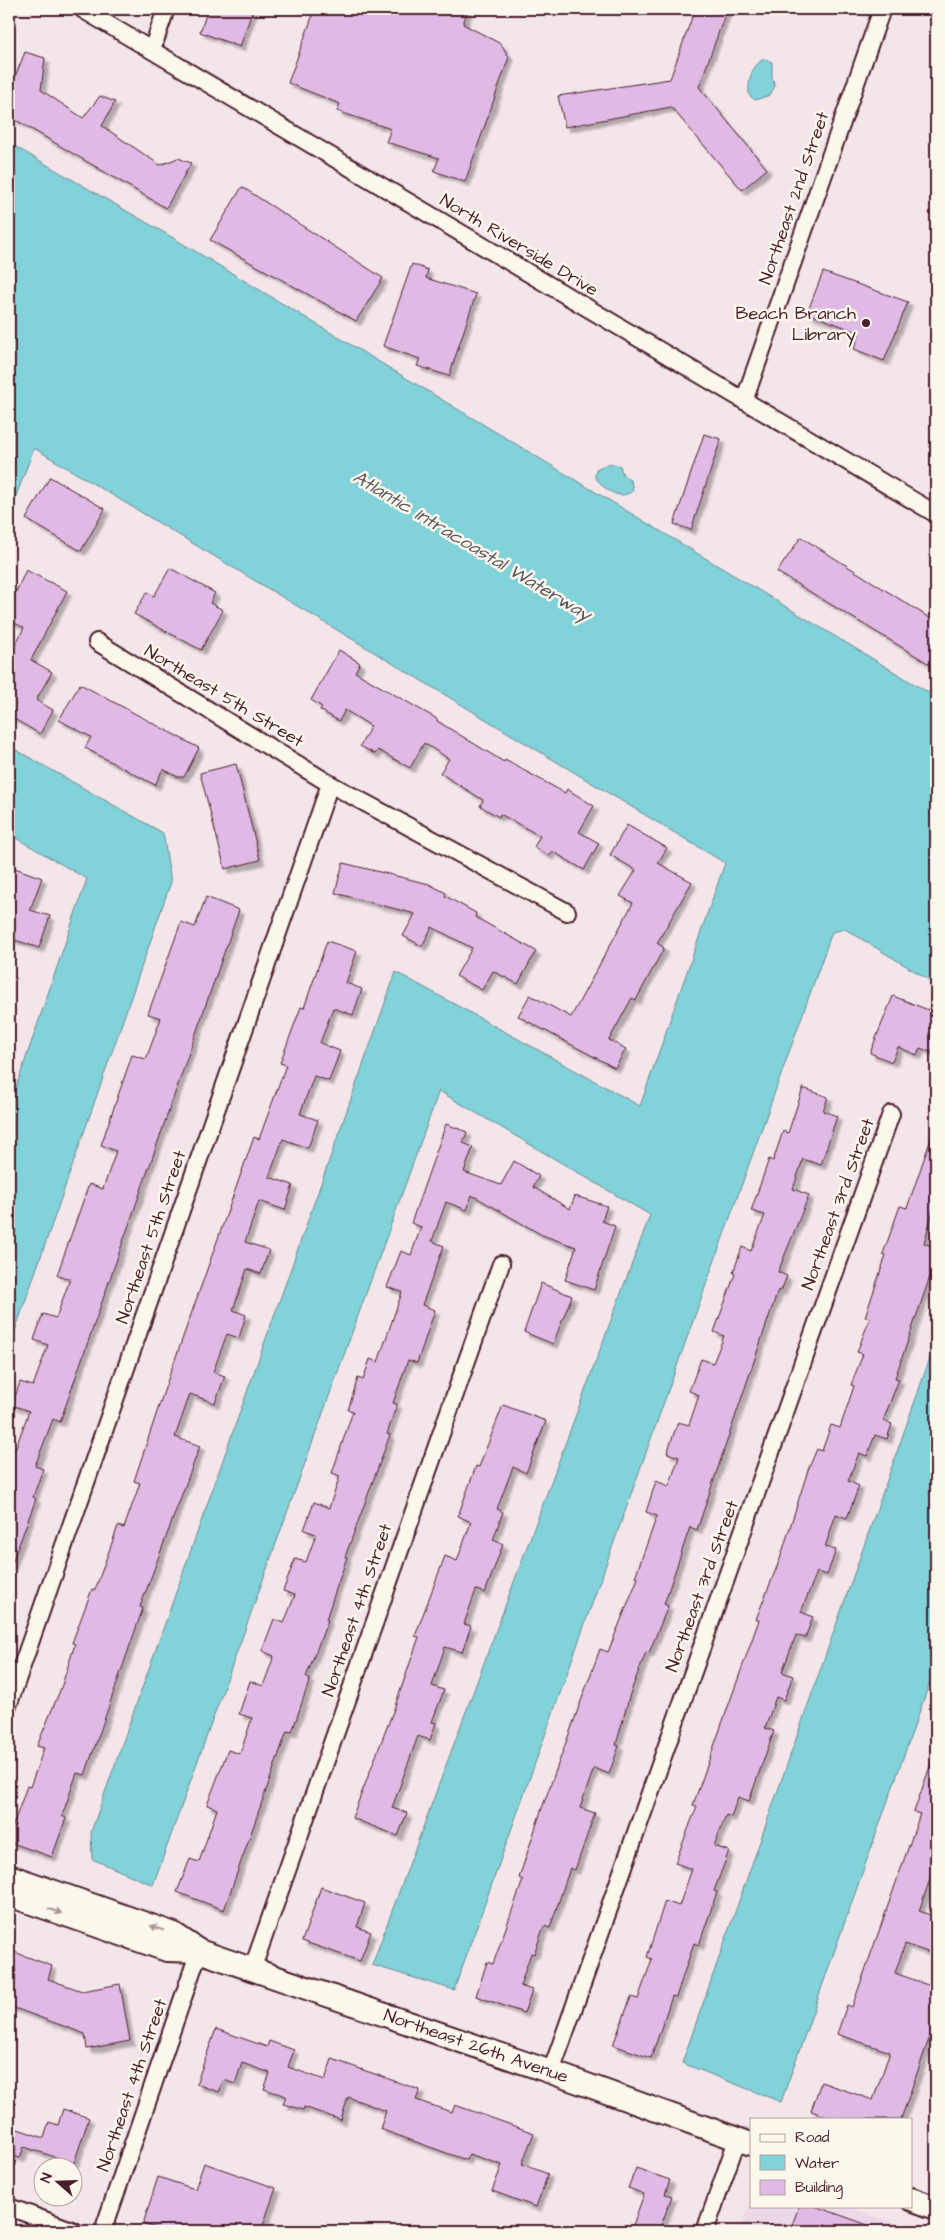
<svg xmlns="http://www.w3.org/2000/svg" width="945" height="2240" font-family="'Architects Daughter',sans-serif">
	<style>
		.built { fill: #edd8e8 }
		.water { fill: #81d2d9; stroke: #6b8a93 }
		.building { fill: #dfbae4; stroke: #4a1f2b; filter: url(#shadow) }
		.lines { fill: none; stroke-linecap: round; stroke-linejoin: round }
		.street-casing { stroke: #4a1f2b; stroke-width: 20 }
		.secondary-casing { stroke: #4a1f2b; stroke-width: 26 }
		.street { stroke: #fbf7ec; stroke-width: 16 }
		.secondary { stroke: #fbf7ec; stroke-width: 22 }
		.oneway { fill: #ab9695 }
		.poi-dot { fill: #4a1f2b; stroke: #fbf7ec; stroke-width: 2 }
		.labels { text-anchor: middle; dominant-baseline: central; stroke-width: 5; stroke-linejoin: round; paint-order: stroke }
		.street-label { font-size: 18px; fill: #4a1f2b; stroke: #fbf7ec }
		.poi-label { font-size: 18px; fill: #4a1f2b; stroke: #fbf7ec; text-anchor: end }
		.water-label { font-size: 19px; font-style: italic; fill: #5a555f; stroke: #fbf7ec }
	</style>
	<defs>
		<filter id="shadow"><feDropShadow dx="4.5" dy="4.5" stdDeviation="1" flood-color="#0004"/></filter>
	</defs>
	<rect width="100%" height="100%" fill="#f3e5ea"/>
	<filter id="ink" filterUnits="userSpaceOnUse"><feTurbulence type="fractalNoise" baseFrequency=".02" numOctaves="2"/><feDisplacementMap in="SourceGraphic" scale="10" xChannelSelector="R" yChannelSelector="G"/><feConvolveMatrix kernelMatrix="1 2 1 2 8 2 1 2 1" color-interpolation-filters="sRGB"/></filter>
	<g filter="url(#ink)">
		<!-- built -->
		<polygon class="built" points="751,2202 751,2206 846,2206 920,2231 740,2231"/>
		<!-- water -->
		<g class="water">
			<path d="M764,59L772,62V77L775,86L770,95L755,100L749,95C748,81 751,66 764,59Z"/>
			<polygon points="9,143 170,236 936,697 936,984 845,929 832,932 454,1990 372,1965 650,1215 439,1091 153,1885 92,1859 91,1832 396,972 640,1106 725,863 34,448 9,515"/>
			<path d="M610,463L620,466L623,475L631,481L633,490C620,503 603,488 595,477L596,469Z"/>
			<polygon points="9,746 163,833 171,882 9,1348 9,1108 87,879 9,834"/>
			<polygon points="936,1341 936,1665 781,2102 682,2063"/>
		</g>
		<!-- building -->
		<g class="building">
			<polygon points="208,9 253,9 240,47 200,32"/>
			<polygon points="315,9 468,9 463,24 501,44 509,57 465,182 434,171 439,158 386,142 391,129 337,111 340,104 288,83"/>
			<polygon points="695,9 727,9 699,87 767,169 742,190 671,107 565,127 558,96 670,79"/>
			<polygon points="25,52 45,58 41,90 83,118 100,96 115,102 102,126 160,165 178,158 191,163 166,208 9,116 9,92"/>
			<polygon points="242,187 383,278 356,321 210,240"/>
			<polygon points="412,264 428,270 426,278 476,294 449,376 417,366 420,359 383,346"/>
			<polygon points="823,272 908,302 884,361 854,349 860,333 807,313"/>
			<polygon points="704,434 721,439 691,530 674,524"/>
			<polygon points="50,477 105,509 81,551 26,519"/>
			<polygon points="801,537 936,622 936,668 777,572"/>
			<polygon points="170,568 215,593 210,603 223,610 201,650 134,614 147,592 154,596"/>
			<polygon points="26,570 67,591 31,660 52,672 36,700 53,710 40,734 9,716 9,657 24,628 9,620 9,607"/>
			<polygon points="339,650 360,663 355,672 437,719 437,721 504,762 505,760 565,793 567,789 594,806 579,832 599,843 584,870 552,851 549,856 534,847 540,836 500,814 499,817 480,806 483,800 440,773 449,759 424,743 410,768 378,750 375,754 360,746 371,726 345,710 339,721 320,710 322,707 311,700"/>
			<polygon points="80,684 199,748 184,777 178,777 163,769 155,785 85,748 91,737 59,720"/>
			<polygon points="236,764 260,860 225,869 200,773"/>
			<polygon points="627,825 667,848 658,863 692,882 657,943 664,948 636,1000 632,998 609,1040 626,1049 615,1068 518,1016 530,995 571,1017 633,903 620,896 636,870 610,855"/>
			<polygon points="343,863 429,884 446,893 445,896 476,913 475,917 536,951 518,984 493,971 482,990 456,976 472,948 432,927 422,946 403,936 415,914 335,893"/>
			<polygon points="15,868 42,878 30,910 50,916 39,948 9,938 9,886"/>
			<polygon points="206,897 239,910 60,1422 53,1419 35,1466 43,1469 33,1497 36,1499 11,1566 9,1566 9,1448 15,1450 29,1411 12,1405 20,1382 33,1386 48,1345 34,1340 43,1314 56,1318 70,1279 57,1275 89,1184 103,1189 116,1151 101,1145 132,1055 146,1059 161,1018 148,1014 181,922 195,927"/>
			<polygon points="327,941 357,951 346,983 362,989 353,1015 333,1008 320,1043 340,1051 329,1081 314,1076 300,1114 318,1120 308,1148 283,1139 269,1177 293,1185 285,1210 259,1201 245,1242 269,1250 261,1274 247,1269 233,1310 246,1315 239,1338 227,1334 213,1372 225,1376 215,1403 190,1394 175,1437 200,1446 140,1607 143,1608 85,1775 77,1773 62,1816 66,1818 52,1857 9,1842 9,1837 27,1786 30,1787 44,1748 37,1746 61,1688 75,1644 72,1643 92,1589 95,1590 118,1526 124,1528 140,1483 134,1481 166,1385 254,1137 259,1139 286,1065 280,1063 301,1007 304,1008"/>
			<polygon points="893,996 936,1013 936,1044 933,1053 920,1048 917,1055 898,1047 892,1062 870,1053"/>
			<polygon points="803,1088 828,1097 823,1111 837,1116 821,1165 803,1159 793,1189 809,1195 778,1272 787,1276 781,1291 778,1290 697,1530 690,1527 664,1604 668,1606 649,1653 646,1652 630,1694 616,1745 619,1746 609,1774 594,1768 580,1808 595,1813 575,1870 570,1868 550,1928 544,1926 534,1954 531,1953 520,1986 532,1990 524,2013 476,1996 487,1962 493,1964 523,1880 519,1878 541,1811 600,1649 608,1652 638,1578 635,1577 657,1516 646,1512 656,1481 669,1486 679,1457 667,1453 678,1422 689,1425 699,1395 689,1391 701,1359 713,1363 724,1336 714,1332 735,1274 733,1273 742,1247 751,1251 765,1215 751,1211 769,1159 773,1161 783,1131 788,1133"/>
			<polygon points="446,1124 467,1132 463,1143 473,1147 464,1172 501,1185 514,1161 539,1176 533,1187 570,1209 575,1196 607,1206 602,1221 615,1226 594,1290 565,1280 576,1247 542,1235 472,1195 467,1210 446,1202 432,1241 444,1246 422,1305 435,1310 417,1363 408,1360 393,1403 397,1404 387,1434 390,1435 345,1557 347,1557 326,1619 328,1620 306,1677 310,1679 292,1732 287,1731 224,1910 177,1892 190,1859 199,1862 217,1809 207,1805 228,1750 240,1754 252,1718 239,1714 250,1681 263,1686 274,1656 262,1651 274,1619 284,1623 295,1595 283,1591 295,1559 306,1562 316,1534 304,1530 314,1502 329,1508 340,1476 332,1473 353,1411 348,1410 358,1378 363,1380 370,1359 378,1362 402,1292 387,1287 401,1251 411,1255 421,1227 411,1223"/>
			<polygon points="934,1130 936,1130 936,1200 924,1243 936,1248 936,1272 932,1271 895,1378 899,1379 883,1421 892,1424 887,1439 875,1435 867,1456 859,1453 848,1481 859,1486 847,1518 836,1514 825,1547 836,1550 827,1575 817,1572 801,1612 813,1617 805,1638 796,1635 782,1672 793,1676 784,1700 776,1697 765,1728 774,1731 749,1801 738,1797 731,1817 726,1815 714,1846 729,1851 714,1891 717,1892 699,1945 694,1943 676,1997 672,1996 651,2058 613,2045 631,1997 638,1999 652,1959 647,1957 665,1901 679,1906 692,1869 675,1863 697,1806 693,1805 759,1620 756,1619 780,1559 808,1470 817,1449 822,1451 831,1425 840,1428 854,1386 851,1385 863,1354 857,1352 870,1318 865,1317 886,1255 883,1254 900,1206 907,1208"/>
			<polygon points="541,1283 572,1296 553,1344 524,1332"/>
			<polygon points="503,1405 546,1421 526,1473 513,1467 497,1509 503,1512 493,1540 503,1544 485,1593 476,1590 464,1624 471,1626 462,1652 445,1647 432,1686 444,1690 432,1722 436,1723 430,1740 418,1736 392,1808 407,1813 398,1836 352,1818 394,1709 419,1637 415,1636 445,1556 457,1561 471,1522 458,1516 476,1466 479,1467"/>
			<polygon points="934,1755 936,1756 936,1862 919,1911 936,1917 936,1955 905,1944 895,1973 936,1988 936,2019 901,2119 834,2119 811,2111 821,2082 873,2100 890,2052 837,2034 847,2005 852,2007 878,1934 920,1814 914,1812"/>
			<polygon points="321,1887 365,1903 357,1927 371,1932 360,1961 302,1941"/>
			<polygon points="9,1950 52,1966 48,1979 82,1991 120,1984 130,2041 87,2049 85,2034 9,2006"/>
			<polygon points="216,2029 267,2047 269,2041 294,2050 288,2067 325,2080 332,2059 420,2090 416,2100 452,2112 455,2105 534,2133 522,2164 548,2174 536,2207 492,2191 502,2165 469,2154 466,2160 380,2129 386,2111 348,2097 341,2120 304,2107 303,2110 283,2104 286,2096 264,2089 270,2073 242,2063 235,2084 224,2080 219,2092 196,2084"/>
			<polygon points="63,2109 89,2118 74,2163 24,2147 20,2158 9,2154 9,2126 44,2138 49,2122 58,2125"/>
			<polygon points="204,2163 276,2188 261,2231 165,2231 143,2224 158,2177 195,2189"/>
			<polygon points="636,2168 670,2180 665,2194 672,2196 659,2231 631,2231 644,2194 628,2188"/>
			<polygon points="799,2206 815,2206 879,2229 879,2231 790,2231"/>
		</g>
		<g class="lines">
			<defs>
				<g id="street">
					<polyline points="82,9 936,514"/>
					<polyline points="152,50 166,9"/>
					<polyline points="744,401 882,9"/>
					<polyline points="97,642 330,784 567,912"/>
					<polyline points="9,1703 330,784"/>
					<polyline points="252,1970 501,1264"/>
					<polyline points="551,2072 891,1114"/>
					<polyline points="9,2207 74,2231"/>
					<polyline points="103,2231 199,1951"/>
					<polyline points="705,2231 737,2140"/>
				</g>
				<g id="secondary">
					<polyline points="9,1876 174,1934 199,1951 551,2072 751,2144"/>
					<polyline points="9,1895 167,1950 199,1951"/>
					<polyline points="911,2199 936,2208"/>
				</g>
			</defs>
			<!-- street casing -->
			<use href="#street" class="street-casing"/>
			<!-- secondary casing -->
			<use href="#secondary" class="secondary-casing"/>
			<!-- street -->
			<use href="#street" class="street"/>
			<!-- secondary -->
			<use href="#secondary" class="secondary"/>
		</g>
		<!-- one-way arrows -->
		<defs><path id="oneway-solid" d="M-6-.8H1V-3.2L6.5 0L1 3.2V.8H-6Z" transform="scale(1.25)"/></defs>
		<g class="oneway">
			<use href="#oneway-solid" transform="translate(55 1911) rotate(19)"/>
			<use href="#oneway-solid" transform="translate(157 1928) rotate(-161)"/>
		</g>
	</g>
	<!-- markers -->
	<circle class="poi-dot" cx="866" cy="323" r="5"/>
	<g class="labels">
		<!-- street labels -->
		<g class="street-label">
			<text transform="translate(794 198) rotate(-71)">Northeast 2nd Street</text>
			<text transform="translate(519 245) rotate(31)">North Riverside Drive</text>
			<text transform="translate(224 696) rotate(31)">Northeast 5th Street</text>
			<text transform="translate(838 1204) rotate(-70)">Northeast 3rd Street</text>
			<text transform="translate(151 1237) rotate(-71)">Northeast 5th Street</text>
			<text transform="translate(702 1586) rotate(-70)">Northeast 3rd Street</text>
			<text transform="translate(357 1610) rotate(-71)">Northeast 4th Street</text>
			<text transform="translate(476 2046) rotate(19)">Northeast 26th Avenue</text>
			<text transform="translate(132 2085) rotate(-71)">Northeast 4th Street</text>
		</g>
		<!-- poi labels -->
		<g class="poi-label">
			<text x="856" y="313">Beach Branch<tspan x="856" dy="21">Library</tspan></text>
		</g>
		<!-- water labels -->
		<g class="water-label">
			<text transform="translate(472 546) rotate(31)">Atlantic Intracoastal Waterway</text>
		</g>
	</g>
	<!-- margin -->
	<rect width="945" height="2240" fill="none" stroke="#fbf7ec" stroke-width="30"/>
	<rect x="15" y="15" width="915" height="2210" fill="none" stroke="#4a1f2b" stroke-width="2" filter="url(#ink)"/>
	<!-- legend -->
	<rect x="750" y="2118" width="162" height="90" fill="#fbf7ec" stroke="#b4a19f"/>
	<rect x="760" y="2134" width="25" height="8" fill="#fbf7ec" stroke="#b4a19f"/>
	<text x="795" y="2142" font-size="15" fill="#4a1f2b">Road</text>
	<rect x="760" y="2155" width="25" height="15" fill="#81d2d9" stroke="#b4a19f"/>
	<text x="795" y="2168" font-size="15" fill="#4a1f2b">Water</text>
	<rect x="760" y="2180" width="25" height="15" fill="#dfbae4" stroke="#b4a19f"/>
	<text x="795" y="2192" font-size="15" fill="#4a1f2b">Building</text>
	<!-- north arrow -->
	<g transform="translate(58 2182) rotate(290)"><circle r="24" fill="#fbf7ec" stroke="#b4a19f"/>
	<path d="M0-4L9 19L0 12L-9 19Z" fill="#4a1f2b"/>
	<text y="-8" font-size="14" font-weight="bold" text-anchor="middle" fill="#4a1f2b">N</text>
	</g>
</svg>
